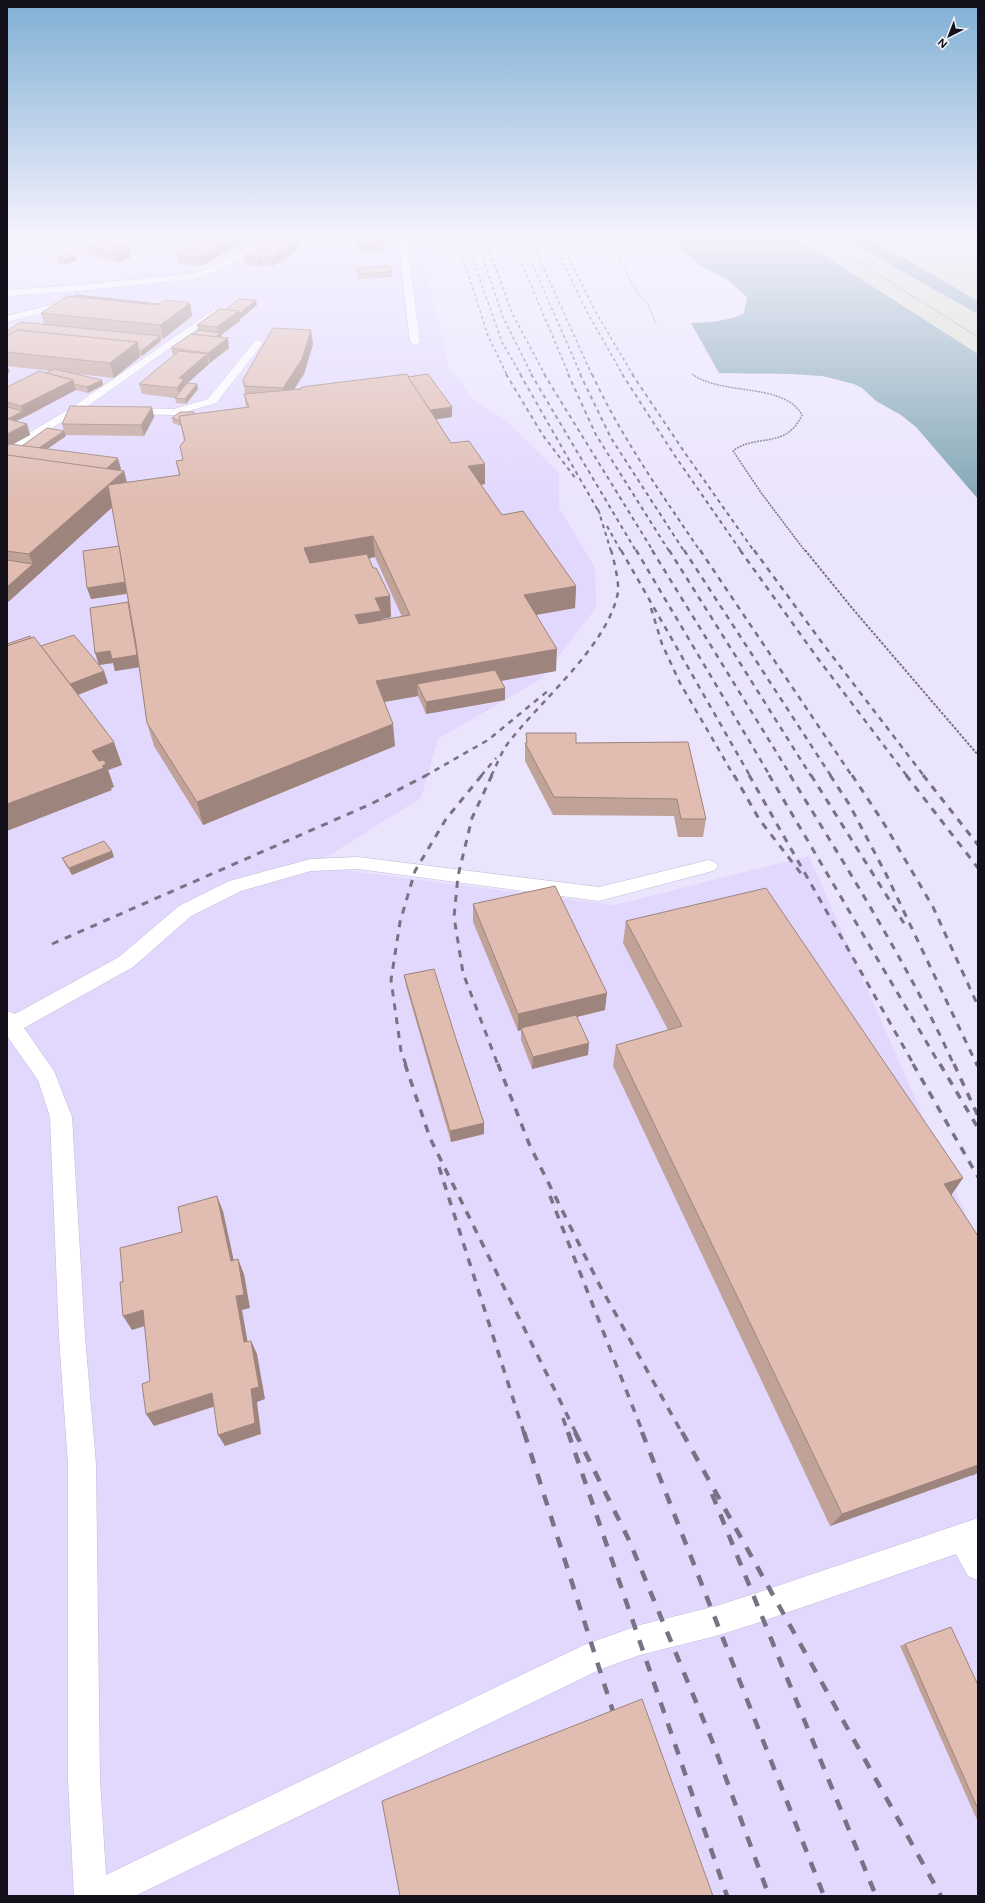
<svg xmlns="http://www.w3.org/2000/svg" width="985" height="1903" font-family="Figtree,sans-serif">
	<style>
		.built { fill: #e2d8fe }
		.green { fill: #d8ddc6 }
		.water { fill: #83a7b5 }
		.lines { fill: none; stroke-linecap: round; stroke-linejoin: round }
		.lane-casing { stroke: #c3bad9; stroke-width: 1 }
		.path-far2 { stroke: #757081; stroke-width: 1; stroke-dasharray: 1.5 1; stroke-linecap: butt }
		.path-far1 { stroke: #757081; stroke-width: 1.5; stroke-dasharray: 2 1; stroke-linecap: butt }
		.path { stroke: #757081; stroke-width: 2; stroke-dasharray: 2.5 1.5; stroke-linecap: butt }
		.lane { fill: #fff; fill-rule: evenodd }
		.rail-far5 { stroke: #777284; stroke-width: 1.5; stroke-dasharray: 3 3; stroke-linecap: butt }
		.rail-far4 { stroke: #777284; stroke-width: 2; stroke-dasharray: 4 4; stroke-linecap: butt }
		.rail-far3 { stroke: #777284; stroke-width: 2.5; stroke-dasharray: 5.5 5.5; stroke-linecap: butt }
		.rail-far2 { stroke: #777284; stroke-width: 3; stroke-dasharray: 7 7; stroke-linecap: butt }
		.rail-far1 { stroke: #777284; stroke-width: 3.5; stroke-dasharray: 8 8; stroke-linecap: butt }
		.rail { stroke: #777284; stroke-width: 4.5; stroke-dasharray: 11 11; stroke-linecap: butt }
		.wall { fill: #c1a298; fill-rule: evenodd }
		.shaded-wall { fill: #9d847c }
		.building { fill: #e0bcb1; stroke: #9d847c; fill-rule: evenodd }
	</style>
	<rect width="100%" height="100%" fill="#ebe4fd"/>
	<!-- built -->
	<polygon class="built" points="293,236 425,236 422,254 449,366 471,397 507,421 559,472 559,508 595,568 596,608 541,679 438,739 421,798 312,866 614,905 809,856 978,1242 978,1896 7,1896 7,288 126,278 149,268 214,273 272,244"/>
	<!-- green -->
	<g class="green">
		<polygon points="789,236 839,236 978,314 978,354 833,261"/>
		<polygon points="866,236 978,236 978,301"/>
	</g>
	<!-- water -->
	<g class="water">
		<path d="M663,236H789L833,261L978,354V499L916,427L901,415L876,401L862,388L854,384L822,376L791,374L719,373L691,323C709,322 728,322 744,313L747,297L728,280L700,265Z"/>
		<polygon points="839,236 866,236 978,301 978,314"/>
	</g>
	<g class="lines">
		<defs>
			<g id="lane">
				<polygon points="274,236 284,236 215,272 193,279 79,291 7,296 7,290 79,285 192,274 209,268"/>
				<polygon points="398,236 406,236 420,342 415,345 410,342"/>
				<polygon points="74,299 78,302 77,304 7,322 7,316"/>
				<polygon points="214,310 218,313 217,315 79,412 7,454 7,446 71,408"/>
				<polygon points="258,340 263,343 216,403 175,415 126,414 121,411 126,408 174,409 208,399 255,341"/>
				<polygon points="358,857 599,887 709,860 715,862 718,866 715,870 709,872 599,901 358,869 311,871 241,891 191,916 133,967 24,1028 54,1071 72,1117 85,1337 96,1464 100,1780 106,1875 584,1645 640,1625 716,1606 757,1593 978,1518 978,1580 968,1576 956,1554 757,1623 716,1636 640,1655 601,1669 135,1896 74,1896 68,1780 68,1464 59,1337 50,1117 38,1080 7,1036 7,1011 15,1014 119,957 179,906 229,881 311,859"/>
			</g>
		</defs>
		<!-- lane casing -->
		<use href="#lane" class="lane-casing"/>
		<!-- path-far2 -->
		<g class="path-far2">
			<polyline points="607,236 639,296 648,304 656,324"/>
			<polyline points="817,236 978,337"/>
		</g>
		<!-- path-far1 -->
		<path class="path-far1" d="M692,374C721,396 784,382 802,415C786,450 756,433 733,451L762,494L805,551"/>
		<!-- path -->
		<polyline class="path" points="805,550 852,608 978,755"/>
		<!-- lane -->
		<use href="#lane" class="lane"/>
		<!-- rail-far5 -->
		<g class="rail-far5">
			<polyline points="456,236 488,336 507,375"/>
			<polyline points="460,236 471,254 502,342 521,375"/>
			<polyline points="475,236 503,317 532,375"/>
			<polyline points="484,236 512,313 545,375"/>
			<polyline points="510,236 569,375"/>
			<polyline points="520,236 581,375"/>
			<polyline points="529,236 592,375"/>
			<polyline points="550,236 587,312 623,375"/>
			<polyline points="558,236 595,311 633,375"/>
		</g>
		<!-- rail-far4 -->
		<g class="rail-far4">
			<polyline points="506,374 542,434 576,479"/>
			<polyline points="520,374 600,514"/>
			<polyline points="531,374 636,551"/>
			<polyline points="544,374 653,551"/>
			<polyline points="568,374 596,435 669,551"/>
			<polyline points="580,374 611,438 684,551"/>
			<path d="M592,374C621,437 661,493 700,551"/>
			<polyline points="622,374 675,456 741,551"/>
			<polyline points="632,374 685,453 754,551"/>
			<polyline points="598,509 611,551"/>
			<polyline points="607,526 621,551"/>
		</g>
		<!-- rail-far3 -->
		<g class="rail-far3">
			<polyline points="621,550 750,776"/>
			<polyline points="636,550 770,776"/>
			<polyline points="652,550 791,776"/>
			<polyline points="669,550 811,776"/>
			<polyline points="684,550 831,776"/>
			<polyline points="700,550 852,776"/>
			<polyline points="740,550 816,656 907,776"/>
			<polyline points="754,550 823,644 924,776"/>
			<polyline points="651,608 662,644 680,683 734,776"/>
			<polyline points="425,776 488,740 549,690"/>
			<polyline points="481,776 496,758"/>
			<path d="M491,776C496,767 500,755 506,746C538,702 608,647 618,592C619,582 614,560 611,550"/>
		</g>
		<!-- rail-far2 -->
		<g class="rail-far2">
			<polyline points="492,775 472,818 458,876 454,917 463,973 498,1065"/>
			<polyline points="734,775 759,819 803,876"/>
			<polyline points="749,775 914,1065"/>
			<polyline points="769,775 940,1065"/>
			<path d="M790,775C848,870 908,964 954,1065"/>
			<polyline points="811,775 905,925"/>
			<polyline points="830,775 849,804 886,874 977,1065"/>
			<polyline points="852,775 883,822 933,907 978,1006"/>
			<polyline points="906,775 978,868"/>
			<polyline points="923,775 978,845"/>
			<polyline points="52,944 371,804 427,775"/>
			<polyline points="406,1065 401,1051 391,980 400,922 415,871 446,819 482,775"/>
		</g>
		<!-- rail-far1 -->
		<g class="rail-far1">
			<polyline points="405,1064 430,1138 576,1433"/>
			<polyline points="498,1064 530,1146 600,1286 682,1433"/>
			<polyline points="913,1064 978,1177"/>
			<polyline points="940,1064 978,1128"/>
			<polyline points="954,1064 978,1116"/>
			<polyline points="977,1064 978,1066"/>
			<polyline points="439,1167 524,1433"/>
			<polyline points="550,1196 643,1433"/>
			<polyline points="563,1418 568,1433"/>
		</g>
		<!-- rail -->
		<g class="rail">
			<polyline points="524,1432 616,1721"/>
			<polyline points="568,1432 727,1896"/>
			<polyline points="575,1432 629,1540 713,1743 769,1896"/>
			<polyline points="642,1432 824,1896"/>
			<polyline points="682,1432 941,1896"/>
			<polyline points="969,1465 978,1481"/>
			<polyline points="712,1494 876,1896"/>
		</g>
	</g>
	<!-- wall -->
	<g class="wall">
		<polygon points="7,236 27,237 29,241 22,244 7,242"/>
		<polygon points="210,236 253,236 201,266 178,264 176,255"/>
		<polygon points="383,236 384,251 357,252 356,243"/>
		<polygon points="299,240 300,248 273,266 263,265 260,267 245,265 244,256"/>
		<polygon points="85,246 131,257 118,262 88,254"/>
		<polygon points="75,256 76,260 66,265 58,263 57,258"/>
		<polygon points="356,268 392,272 392,277 358,279 356,272"/>
		<path d="M190,303L192,316L163,339H160L161,341L142,356H140L114,378L69,373L102,380L103,385L88,393L76,390L15,421L27,424L30,435L12,445L22,446L64,431L66,436L47,449L121,469L119,471H124L127,482L179,475L176,461L183,460L180,446L184,441L181,426L173,423L172,418L194,414L246,407L244,394H245L243,380L313,344L304,374L294,389L408,377L452,417L436,419L451,443L485,464V484L481,485L502,515L576,586L575,608L536,615L556,671L501,681L505,688V700L426,714L418,696L384,702L395,746L203,825L154,746L147,723L139,667L115,671L113,663L99,665L108,683L78,695L122,765L108,770L114,787L111,788L112,790L31,638L41,646L99,665L128,602L127,594L91,599L119,546L112,507L7,603V387L46,373L52,371L7,366V331L44,324L41,313L160,304ZM375,557L402,617L382,620V619L391,617L390,596L373,568L368,559Z"/>
		<polygon points="257,305 240,319 240,321 221,335 222,338 229,348 210,363 208,363 209,364 188,383 197,384 198,389 186,404 176,403 175,398 142,394 139,384 173,356 171,348 198,330 197,325"/>
		<polygon points="152,407 154,417 144,436 65,435 62,424"/>
		<polygon points="526,733 576,743 688,742 706,819 703,837 678,837 674,816 553,815 525,761 525,743 526,743"/>
		<polygon points="114,857 72,875 65,864 62,858"/>
		<polygon points="473,904 605,1010 577,1017 588,1055 532,1069 521,1040 521,1030 518,1031 473,922"/>
		<polygon points="626,921 963,1178 951,1195 978,1236 978,1473 830,1526 613,1066 616,1045 668,1030 623,943"/>
		<polygon points="404,975 456,1039 484,1123 484,1134 451,1142 406,986"/>
		<polygon points="905,1644 978,1685 978,1822 900,1646"/>
	</g>
	<!-- shaded-wall -->
	<g class="shaded-wall">
		<polygon points="237,236 253,236 201,266 199,257"/>
		<polygon points="27,237 29,241 22,244 20,240"/>
		<polygon points="299,240 300,248 273,266 272,257"/>
		<polygon points="129,248 131,257 118,262 116,253"/>
		<polygon points="75,256 76,260 66,265 65,260"/>
		<polygon points="262,256 263,265 260,267 259,258"/>
		<polygon points="256,300 257,305 240,319 240,321 221,335 222,338 209,341 218,334 217,327 239,311"/>
		<polygon points="190,303 192,316 163,339 160,325"/>
		<polygon points="311,330 313,344 304,374 285,403 283,388"/>
		<polygon points="160,336 161,341 142,356 141,351"/>
		<polygon points="228,338 229,348 210,363 208,353"/>
		<polygon points="137,342 140,357 114,378 110,363"/>
		<polygon points="207,354 209,364 185,385 179,398 177,388 179,378"/>
		<polygon points="8,367 10,372 7,374 7,368"/>
		<polygon points="73,380 76,390 25,417 21,406"/>
		<polygon points="102,380 103,385 88,393 87,387"/>
		<polygon points="197,384 198,389 186,404 185,399"/>
		<polygon points="152,407 154,417 144,436 141,425"/>
		<polygon points="452,407 452,417 425,421 424,410"/>
		<polygon points="23,411 25,417 12,423 10,418"/>
		<polygon points="27,424 30,435 7,447 7,434"/>
		<polygon points="64,431 66,436 40,454 38,449"/>
		<polygon points="118,458 121,469 101,487 97,476"/>
		<polygon points="485,464 485,484 469,487 468,466"/>
		<polygon points="124,471 129,492 37,576 29,554"/>
		<polygon points="373,536 375,557 307,569 304,548"/>
		<polygon points="33,564 37,576 7,603 7,587"/>
		<polygon points="126,582 130,593 91,599 87,588"/>
		<polygon points="576,586 575,608 524,617 524,595"/>
		<polygon points="390,596 391,617 382,619 383,633 357,636 355,615 375,598"/>
		<polygon points="557,649 556,671 422,695 417,684 418,696 378,703 376,681"/>
		<polygon points="110,651 138,655 141,667 115,671 113,663 99,665 95,653"/>
		<polygon points="104,671 108,683 72,697 67,685"/>
		<polygon points="505,688 505,700 426,714 426,702"/>
		<polygon points="393,724 395,746 203,825 197,802"/>
		<polygon points="114,742 122,765 108,770 114,787 111,788 112,790 7,831 7,804 92,751"/>
		<polygon points="112,851 114,857 72,875 69,868"/>
		<polygon points="607,993 605,1010 522,1030 521,1028 521,1030 518,1031 518,1014"/>
		<polygon points="589,1043 588,1055 532,1069 533,1057"/>
		<polygon points="484,1123 484,1134 451,1142 450,1131"/>
		<polygon points="963,1178 950,1197 944,1184"/>
		<polygon points="217,1196 223,1211 237,1275 231,1261"/>
		<polygon points="238,1259 244,1274 250,1308 242,1310 250,1355 244,1342 236,1296"/>
		<polygon points="143,1310 151,1324 132,1330 123,1316"/>
		<polygon points="251,1341 257,1354 265,1399 257,1402 261,1434 225,1446 218,1435 251,1389"/>
		<polygon points="212,1393 219,1405 154,1426 146,1414"/>
		<polygon points="978,1465 978,1473 830,1526 842,1514"/>
	</g>
	<!-- building -->
	<g class="building">
		<polygon points="7,236 20,236 27,237 20,240 7,237"/>
		<polygon points="210,236 237,236 199,257 176,255"/>
		<polygon points="356,236 383,236 383,242 356,243"/>
		<polygon points="276,237 299,240 272,257 262,256 259,258 244,256"/>
		<polygon points="99,241 129,248 116,253 85,246"/>
		<polygon points="67,254 75,256 65,260 57,258"/>
		<polygon points="389,266 392,272 358,274 356,268"/>
		<polygon points="76,295 160,304 158,305 74,296"/>
		<polygon points="68,296 158,305 165,300 190,303 160,325 41,313"/>
		<polygon points="239,299 256,300 239,314 239,311 225,310"/>
		<polygon points="219,309 239,311 217,327 197,325"/>
		<polygon points="21,322 160,336 141,351 139,351 137,342 17,330 7,336 7,331"/>
		<polygon points="273,328 311,330 302,359 283,388 245,386 243,380"/>
		<polygon points="17,330 137,342 110,363 7,352 7,336"/>
		<polygon points="198,330 221,333 215,337 193,334"/>
		<polygon points="191,334 228,338 208,353 171,348"/>
		<polygon points="179,351 207,354 179,378 184,379 177,388 139,384"/>
		<polygon points="54,369 102,380 87,387 74,384 73,380 46,373"/>
		<polygon points="39,371 73,380 21,406 7,402 7,387"/>
		<path d="M407,374L451,443L469,441L485,464L468,466L502,515L523,511L576,586L524,595L557,649L376,681L393,724L197,802L147,723L136,644L108,485L180,475L176,461L183,460L180,446L185,440L179,416L249,407L244,394L301,389L302,387ZM373,536L410,615L359,624L355,615L381,611L375,598L390,596L376,568H373L367,554L310,563L304,548Z"/>
		<polygon points="428,374 452,407 430,410 408,377"/>
		<polygon points="187,383 197,384 185,399 175,398"/>
		<polygon points="70,406 152,407 141,425 62,424"/>
		<polygon points="7,407 23,411 10,418 7,417"/>
		<polygon points="180,412 194,412 194,414 179,416 180,421 172,418"/>
		<polygon points="7,419 27,424 7,434"/>
		<polygon points="47,428 64,431 39,448 22,446"/>
		<polygon points="10,444 118,458 106,469 7,455 7,446"/>
		<polygon points="7,455 124,471 29,554 7,551"/>
		<polygon points="119,546 125,582 87,588 83,551"/>
		<polygon points="7,560 33,564 7,587"/>
		<polygon points="128,602 137,655 112,659 110,651 95,653 90,608"/>
		<polygon points="74,635 104,671 70,684 41,646"/>
		<polygon points="30,636 31,638 7,646 7,644"/>
		<polygon points="34,637 114,742 92,751 99,761 104,760 106,764 102,766 104,768 7,804 7,646"/>
		<polygon points="495,670 505,688 426,702 417,684"/>
		<polygon points="526,733 576,733 576,743 688,742 706,819 681,819 677,799 554,797 525,743 527,743"/>
		<polygon points="104,841 112,851 69,868 62,858"/>
		<polygon points="555,886 607,993 518,1014 473,904"/>
		<polygon points="766,888 963,1178 944,1184 978,1236 978,1465 842,1514 616,1045 682,1026 626,921"/>
		<polygon points="434,969 456,1039 484,1123 450,1131 404,975"/>
		<polygon points="576,1015 589,1043 533,1057 521,1028"/>
		<polygon points="217,1196 231,1261 238,1259 244,1295 236,1296 244,1342 251,1341 259,1387 251,1389 255,1423 218,1435 212,1393 146,1414 142,1384 150,1381 143,1310 123,1316 120,1282 123,1282 120,1248 182,1232 178,1207"/>
		<polygon points="951,1627 978,1685 978,1809 905,1644"/>
		<polygon points="642,1699 713,1896 400,1896 382,1801"/>
	</g>
	<!-- sky -->
	<linearGradient id="sky" x2="0" y2="1"><stop stop-color="#7fafd4"/><stop offset="0.47" stop-color="#f6f3fe"/><stop offset="1" stop-color="#f6f3fe" stop-opacity="0"/></linearGradient>
	<rect width="985" height="502" fill="url(#sky)"/>
	<!-- border -->
	<rect width="985" height="1903" fill="none" stroke="#13101b" stroke-width="16"/>
	<!-- north arrow -->
	<g transform="translate(949 36) rotate(222)" stroke="#f6f4fb" stroke-width="3" paint-order="stroke">
	<path d="M0-3L7 15L0 10L-7 15Z" fill="#13101b"/>
	<text y="-6" font-size="11" font-weight="bold" text-anchor="middle" fill="#13101b">N</text>
	</g>
</svg>
